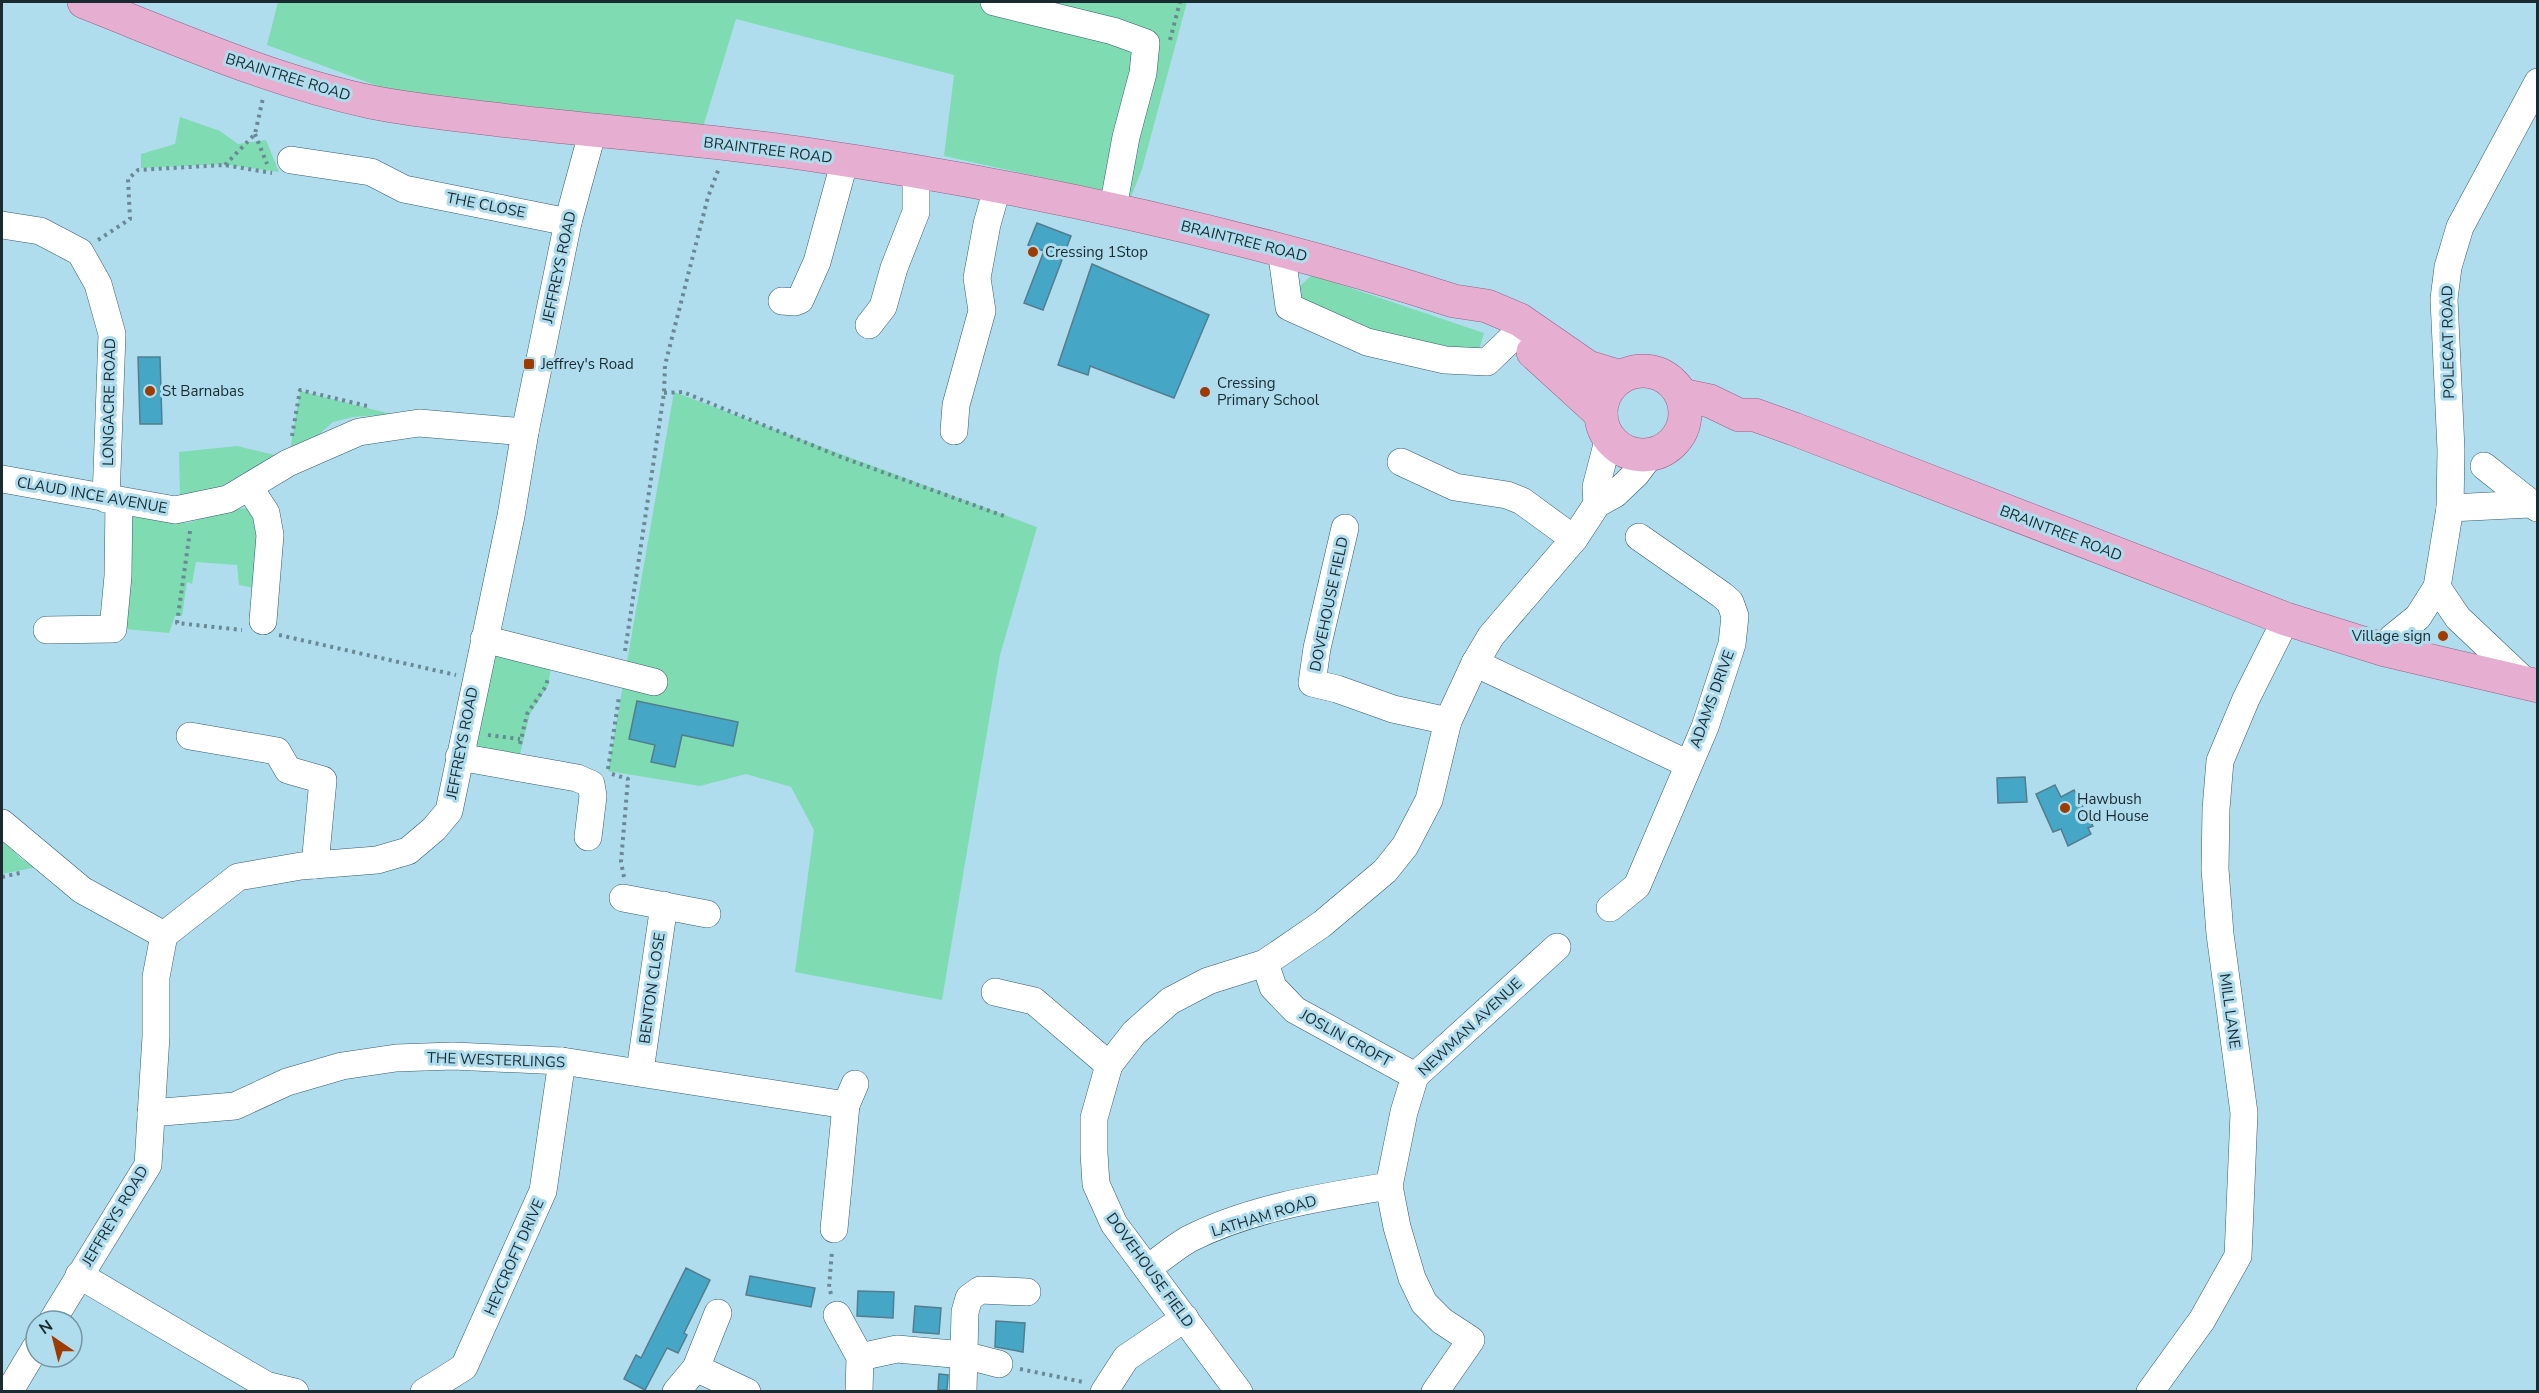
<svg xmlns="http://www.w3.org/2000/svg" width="2539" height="1393" font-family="'Nunito Sans',sans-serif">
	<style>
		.green { fill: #7fdbb1 }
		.building { fill: #46a6c6; stroke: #537d8c; stroke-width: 1.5 }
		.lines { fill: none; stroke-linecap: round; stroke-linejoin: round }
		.minor-casing { stroke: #335c6b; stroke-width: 28 }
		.major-casing { stroke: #945e85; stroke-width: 34 }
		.path { stroke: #698995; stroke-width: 4; stroke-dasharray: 3 4.5; stroke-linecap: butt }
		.minor { stroke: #fff; stroke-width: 27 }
		.major { stroke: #e6afd1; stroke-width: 33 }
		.poi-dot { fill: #9e3b00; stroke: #b0ddee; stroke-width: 2 }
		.labels { text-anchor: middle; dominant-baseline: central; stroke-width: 6; stroke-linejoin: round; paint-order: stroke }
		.street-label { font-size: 15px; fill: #192b31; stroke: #b0ddee }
		.poi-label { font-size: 15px; fill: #192b31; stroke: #b0ddee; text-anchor: start }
	</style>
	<rect width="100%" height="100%" fill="#b0ddee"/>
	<!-- green -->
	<g class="green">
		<polygon points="278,2 1187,2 1142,169 1131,197 944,156 954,75 736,19 703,127 391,91 267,45"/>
		<polygon points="180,117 220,131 238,144 266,140 279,172 223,164 141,168 141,154 175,144"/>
		<polygon points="1312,275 1484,333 1479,350 1441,348 1395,339 1300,298 1299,287"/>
		<polygon points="300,391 391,414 353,417 333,422 316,437 290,450"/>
		<polygon points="674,392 1037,527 1000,655 942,1000 795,972 814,830 791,787 746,774 700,786 608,771"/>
		<polygon points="237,446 275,455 217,489 180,498 179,452"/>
		<polygon points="251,508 261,517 254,588 239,585 237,565 196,562 192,584 187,582 182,616 175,616 169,633 125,629 125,516 187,523 236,509"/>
		<polygon points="497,656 551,667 548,686 530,714 519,758 471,749 490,662"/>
		<polygon points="2,839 21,859 37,867 2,874"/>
	</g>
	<!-- building -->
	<g class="building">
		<polygon points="1037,223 1071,236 1043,310 1024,303 1044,251 1028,245"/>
		<polygon points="1092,264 1209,315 1174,398 1090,366 1088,375 1058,365"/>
		<polygon points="138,357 160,357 162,424 140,424"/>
		<polygon points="637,701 738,722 733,746 682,735 675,767 651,762 655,745 629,739"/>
		<polygon points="2025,777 2027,802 1998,803 1997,778"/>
		<polygon points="2055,785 2061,797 2074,790 2093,826 2088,828 2091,834 2068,846 2061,829 2053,832 2036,794"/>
		<polygon points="686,1268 710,1280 684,1333 687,1335 678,1353 667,1348 645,1390 624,1379 636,1355 641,1358"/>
		<polygon points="750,1276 815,1288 811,1307 746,1295"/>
		<polygon points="858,1291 894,1292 893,1318 857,1316"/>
		<polygon points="915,1306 941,1308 939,1334 913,1332"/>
		<polygon points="996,1321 1025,1323 1023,1352 995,1347"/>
		<polygon points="939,1374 948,1375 947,1390 938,1390"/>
	</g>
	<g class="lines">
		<defs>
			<g id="minor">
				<polyline points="994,2 1113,31 1146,43 1143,73 1126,137 1113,208"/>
				<polyline points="291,160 371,172 404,189 568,222"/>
				<polyline points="2,225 40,231 80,252 98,284 112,334 106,499"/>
				<polyline points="1281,249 1289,307 1367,342 1445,360 1487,362 1512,338"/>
				<polyline points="782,301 795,302 800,300 817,262 845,160"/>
				<polyline points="869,325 883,307 894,268 916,212 916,171"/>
				<polyline points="954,431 956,405 982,311 977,278 987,224 998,185"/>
				<polyline points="1401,462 1455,487 1507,495 1522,501 1574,539"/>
				<polyline points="2484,466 2537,508"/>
				<polyline points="2,479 175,510 228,499 288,463 359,432 419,423 525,432"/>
				<polyline points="249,487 266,513 270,535 263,621"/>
				<polyline points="1597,504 1596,487 1609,437"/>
				<polyline points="2450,508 2530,504"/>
				<polyline points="1345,528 1317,648 1312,683 1337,689 1393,709 1448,721"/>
				<polyline points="2437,587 2458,618 2530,686"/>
				<polyline points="47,630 113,629 118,576 119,501"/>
				<polyline points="484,639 654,682"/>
				<polyline points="2385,650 2392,638 2418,617 2437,587 2450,508 2451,450 2444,299 2448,267 2460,227 2538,82"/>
				<polyline points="1475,663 1688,764"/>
				<polyline points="190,736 277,751 288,770 323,780 315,865"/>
				<polyline points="459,757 577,778 591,784 593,796 588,837"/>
				<polyline points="2,823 82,890 164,935"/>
				<polyline points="623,898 707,914"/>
				<polyline points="1610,908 1637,886 1705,727 1732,644 1735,616 1730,602 1722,595 1639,537"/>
				<polyline points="1265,963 1273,987 1295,1010 1415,1076"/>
				<polyline points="995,992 1034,1001 1109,1065"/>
				<polyline points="640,1071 664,905"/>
				<polyline points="151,1113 235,1106 287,1082 342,1066 396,1058 453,1056 562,1061 846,1105"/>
				<polyline points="834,1229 846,1105 855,1084"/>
				<path d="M1148,1268C1161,1259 1175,1247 1189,1239C1250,1208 1322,1197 1389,1186"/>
				<polyline points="79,1275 266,1385 295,1392"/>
				<polyline points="837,1315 860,1357 859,1392"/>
				<polyline points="52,1321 148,1165 156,1036 156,977 164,935 238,877 301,866 377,860 408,851 434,829 449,811 511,516 525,432 568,222 593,130"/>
				<polyline points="860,1357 897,1349 964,1355 999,1364"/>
				<polyline points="696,1368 747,1392"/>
				<polyline points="9,1392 36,1347"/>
				<polyline points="424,1392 464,1367 543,1191 562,1061"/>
				<polyline points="676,1392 696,1368 718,1313"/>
				<polyline points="963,1392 965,1312 969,1298 980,1290 1027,1292"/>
				<polyline points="1104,1392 1126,1358 1185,1318"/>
				<polyline points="1239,1392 1114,1224 1096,1184 1094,1153 1094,1118 1109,1065 1134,1033 1170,1001 1208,981 1265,963 1322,924 1385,871 1405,846 1429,800 1448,721 1475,663 1491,636 1574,539 1597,504 1615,494 1636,474 1651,454"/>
				<polyline points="1435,1392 1471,1340 1442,1321 1424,1303 1412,1278 1397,1227 1389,1186 1404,1112 1415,1076 1557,947"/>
				<polyline points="2150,1392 2202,1320 2238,1256 2244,1113 2220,934 2215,869 2216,809 2220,761 2246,699 2286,619"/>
			</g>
			<g id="major">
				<path d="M84,2C178,39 272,81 371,102C406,109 441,113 476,117C586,131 697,138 806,154C1026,186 1242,233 1454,301L1487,306L1520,320L1588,367L1621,377"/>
				<polyline points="1533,352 1601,414"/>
				<circle cx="1643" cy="413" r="42"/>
				<polyline points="1681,395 1710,401 1739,415 1755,415 1794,429 2286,619 2385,650 2538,686"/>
			</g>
		</defs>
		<!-- minor casing -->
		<use href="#minor" class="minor-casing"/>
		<!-- major casing -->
		<use href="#major" class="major-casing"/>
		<!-- path -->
		<g class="path">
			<polyline points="1170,40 1180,2"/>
			<polyline points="255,134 267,164"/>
			<polyline points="225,165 255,134 263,98"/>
			<polyline points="98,240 130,219 128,179 138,170 224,165 272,173"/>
			<polyline points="664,393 683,392 841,457 1004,516"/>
			<polyline points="292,436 300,390 367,406"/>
			<polyline points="190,531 177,623 242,630"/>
			<polyline points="279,635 456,675"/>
			<polyline points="625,651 664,393 665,365 708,197 719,168"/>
			<polyline points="488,735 520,739"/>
			<polyline points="520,744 527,714 546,686 548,678"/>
			<polyline points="608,769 619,697"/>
			<polyline points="612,774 628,779 621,862 624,877"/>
			<polyline points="2,877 24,872"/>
			<polyline points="831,1294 829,1287 832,1251"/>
			<polyline points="1020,1369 1083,1382"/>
		</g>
		<!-- minor -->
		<use href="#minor" class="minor"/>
		<!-- major -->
		<use href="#major" class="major"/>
	</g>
	<!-- markers -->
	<g class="poi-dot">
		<circle cx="1033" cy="252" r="6"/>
		<rect x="523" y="358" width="12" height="12" rx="3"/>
		<circle cx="150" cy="391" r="6"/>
		<circle cx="1205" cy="392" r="6"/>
		<circle cx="2443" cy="636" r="6"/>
		<circle cx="2065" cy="808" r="6"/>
	</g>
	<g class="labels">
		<!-- street labels -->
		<g class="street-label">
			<text transform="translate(288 77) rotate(17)">BRAINTREE ROAD</text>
			<text transform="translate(768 150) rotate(7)">BRAINTREE ROAD</text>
			<text transform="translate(486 205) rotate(11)">THE CLOSE</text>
			<text transform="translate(1244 241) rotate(14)">BRAINTREE ROAD</text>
			<text transform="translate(559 267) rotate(-78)">JEFFREYS ROAD</text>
			<text transform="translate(2448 342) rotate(-91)">POLECAT ROAD</text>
			<text transform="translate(109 402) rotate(-89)">LONGACRE ROAD</text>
			<text transform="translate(92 495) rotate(10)">CLAUD INCE AVENUE</text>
			<text transform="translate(2061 533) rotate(21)">BRAINTREE ROAD</text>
			<text transform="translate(1329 604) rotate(-78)">DOVEHOUSE FIELD</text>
			<text transform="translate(1712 699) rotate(-70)">ADAMS DRIVE</text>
			<text transform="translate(462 743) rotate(-79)">JEFFREYS ROAD</text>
			<text transform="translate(652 988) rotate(-82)">BENTON CLOSE</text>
			<text transform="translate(2230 1011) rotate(82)">MILL LANE</text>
			<text transform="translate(1470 1027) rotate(-43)">NEWMAN AVENUE</text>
			<text transform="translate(1346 1038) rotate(29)">JOSLIN CROFT</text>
			<text transform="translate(496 1060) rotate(2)">THE WESTERLINGS</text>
			<text transform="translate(115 1216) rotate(-59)">JEFFREYS ROAD</text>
			<text transform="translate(1264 1216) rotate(-17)">LATHAM ROAD</text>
			<text transform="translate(514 1257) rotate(-66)">HEYCROFT DRIVE</text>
			<text transform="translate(1150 1270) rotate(54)">DOVEHOUSE FIELD</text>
		</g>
		<!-- poi labels -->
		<g class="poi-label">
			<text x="1045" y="252">Cressing 1Stop</text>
			<text x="541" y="364">Jeffrey's Road</text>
			<text x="1217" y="383">Cressing<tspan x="1217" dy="17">Primary School</tspan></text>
			<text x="162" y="391">St Barnabas</text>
			<text x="2431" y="636" text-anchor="end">Village sign</text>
			<text x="2077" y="799">Hawbush<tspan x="2077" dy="17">Old House</tspan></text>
		</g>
	</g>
	<!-- border -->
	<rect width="2539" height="1393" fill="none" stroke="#192b31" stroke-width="6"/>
	<!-- north arrow -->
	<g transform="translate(54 1339) rotate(325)"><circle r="28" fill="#b0ddee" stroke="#7496a2" stroke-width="1.5"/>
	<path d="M0-4.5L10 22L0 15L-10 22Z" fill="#9e3b00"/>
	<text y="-9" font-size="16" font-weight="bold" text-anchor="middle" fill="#192b31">N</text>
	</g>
</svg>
